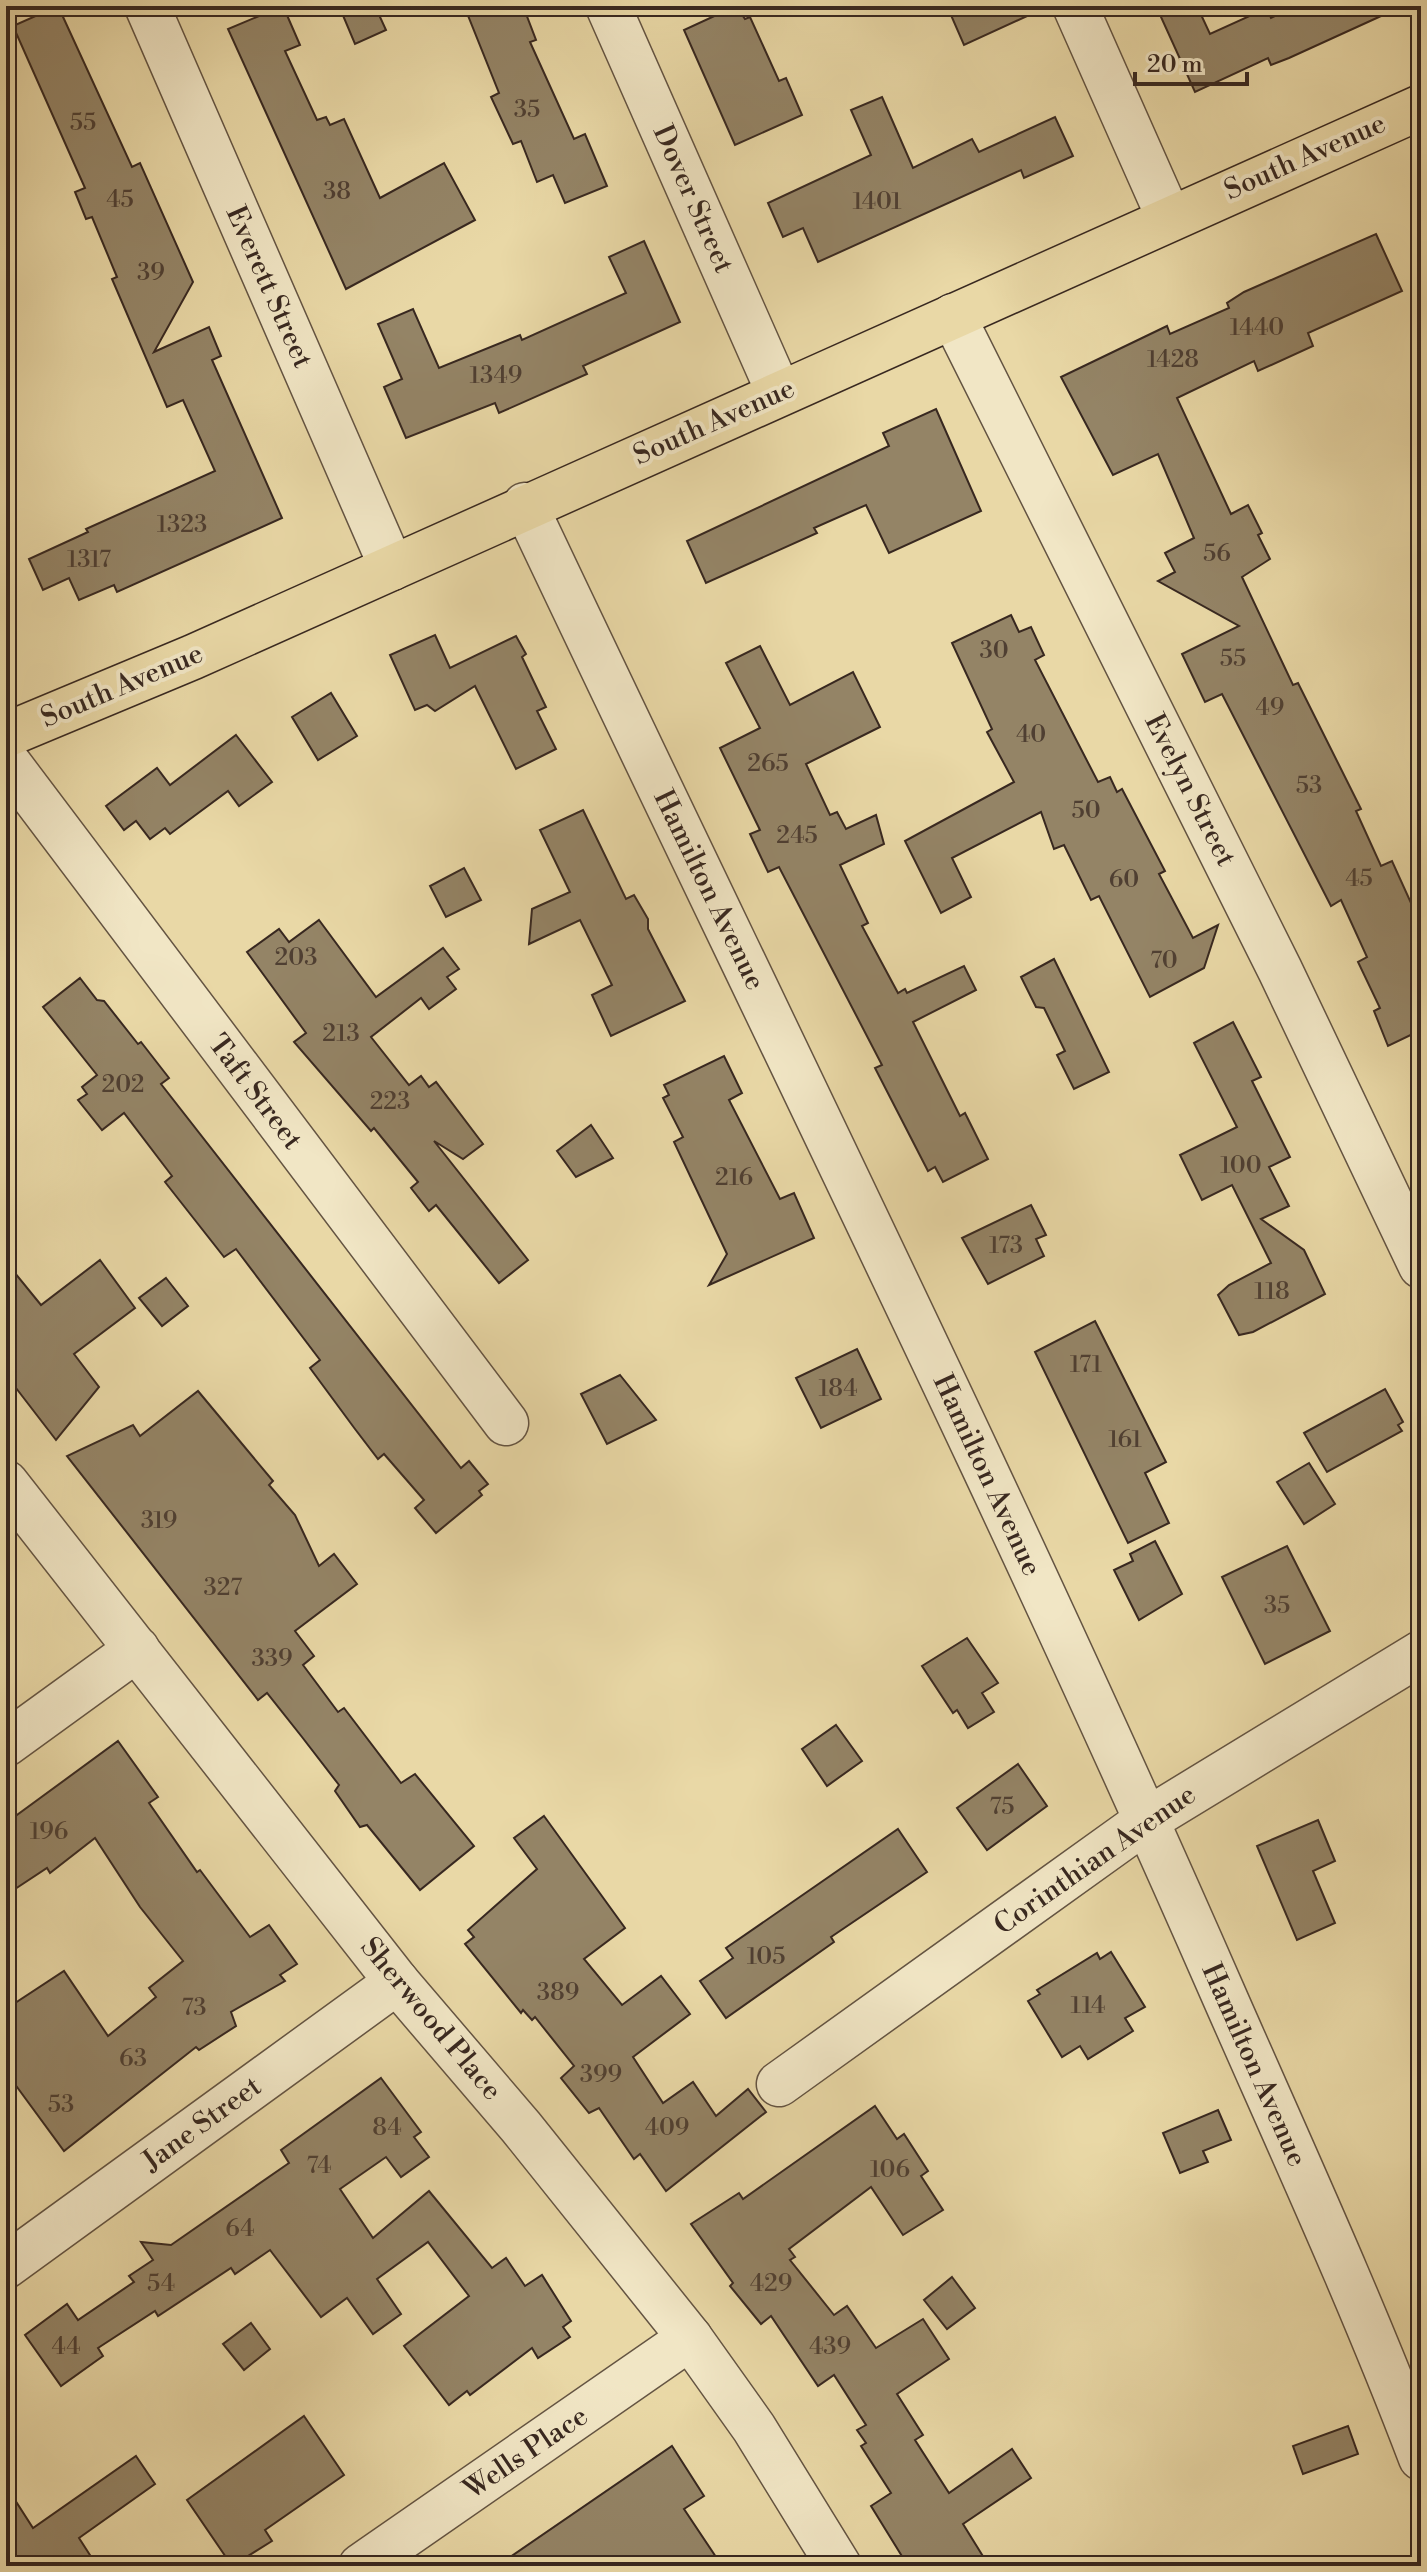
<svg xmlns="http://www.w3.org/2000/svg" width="1427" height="2572" font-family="'Libre Bodoni',serif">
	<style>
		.building { fill: #948466; stroke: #382820; stroke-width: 2 }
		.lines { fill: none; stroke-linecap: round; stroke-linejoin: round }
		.minor-casing { stroke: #645442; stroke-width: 47 }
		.major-casing { stroke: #382820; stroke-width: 47 }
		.minor { stroke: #f1e6c5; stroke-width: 44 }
		.major { stroke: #e9d8a6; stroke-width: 44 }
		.labels { text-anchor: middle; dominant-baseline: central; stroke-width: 8; stroke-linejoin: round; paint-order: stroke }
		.number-label { font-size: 24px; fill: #4f3f32 }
		.street-label { font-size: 28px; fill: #382820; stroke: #f1e6c5 }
	</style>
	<rect width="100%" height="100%" fill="#e9d8a6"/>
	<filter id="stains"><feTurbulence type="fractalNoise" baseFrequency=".0025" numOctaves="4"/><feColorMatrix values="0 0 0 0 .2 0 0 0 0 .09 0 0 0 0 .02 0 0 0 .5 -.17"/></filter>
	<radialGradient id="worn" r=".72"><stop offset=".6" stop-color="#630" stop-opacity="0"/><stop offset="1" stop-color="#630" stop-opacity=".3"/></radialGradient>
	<!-- building -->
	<g class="building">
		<polygon points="58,6 132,167 140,163 193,282 154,352 209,327 221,356 212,360 282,518 117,592 114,585 79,600 69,578 43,590 29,559 88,532 86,529 215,471 183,400 167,407 112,279 117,277 92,217 86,219 75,192 85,188 13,26"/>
		<polygon points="283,6 300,45 285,51 317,120 326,117 330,125 344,119 380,198 444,163 475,220 346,289 228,29"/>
		<polygon points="339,6 375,6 386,30 355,44"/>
		<polygon points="484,6 523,6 536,40 530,42 574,139 585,134 607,186 565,203 553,175 537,182 521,141 513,144 491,97 499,93 467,13"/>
		<polygon points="736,6 745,19 750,17 779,81 786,78 802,115 735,145 684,30"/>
		<polygon points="947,6 1049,6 964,45"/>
		<polygon points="1156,6 1197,6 1210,34 1267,8 1271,18 1296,6 1403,6 1289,58 1271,65 1268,58 1195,92"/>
		<polygon points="882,97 913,168 972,139 979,152 1055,117 1073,156 1024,178 1021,170 818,262 803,228 783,237 768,203 871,155 851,110"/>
		<polygon points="1376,234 1402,291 1308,333 1313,346 1258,371 1254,361 1177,398 1231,514 1248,505 1262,533 1258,535 1270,559 1242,577 1293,685 1298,683 1361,809 1356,811 1381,866 1392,861 1421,925 1421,1030 1388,1046 1374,1011 1380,1008 1358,962 1367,957 1341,900 1331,906 1222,694 1205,702 1182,654 1239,626 1158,581 1175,572 1165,553 1194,538 1158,454 1113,475 1061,377 1167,326 1170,334 1229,308 1227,303 1244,292"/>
		<polygon points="644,241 680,322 583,366 587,374 499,413 495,403 406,438 384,387 402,379 378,324 413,309 439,368 520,335 522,340 626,293 609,257"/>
		<polygon points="936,409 981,511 889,553 866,505 814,528 817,533 706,583 687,541 889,446 883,433"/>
		<polygon points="1011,615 1019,632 1031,627 1044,655 1035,660 1098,782 1110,777 1117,792 1122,789 1165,871 1159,874 1193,938 1218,925 1204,968 1150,997 1099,896 1091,900 1064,845 1054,849 1041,812 952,858 971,897 941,913 905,841 1014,782 987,732 992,729 952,643"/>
		<polygon points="435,635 450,668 516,636 526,654 522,657 546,707 537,711 556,749 516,769 475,686 435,711 427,705 415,710 390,655"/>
		<polygon points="760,646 790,705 853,672 880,727 806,764 830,815 837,812 846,829 876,815 884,844 840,865 868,923 862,926 898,993 905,989 907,993 964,966 976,990 913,1022 960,1116 965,1113 988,1159 943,1182 935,1167 928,1171 875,1068 882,1065 779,867 768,872 750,834 760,830 720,748 760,728 726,663"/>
		<polygon points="331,693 357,736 318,760 292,717"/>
		<polygon points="236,735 272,782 239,806 228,791 170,834 165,828 150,839 136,821 124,830 106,806 157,768 170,785"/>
		<polygon points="583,810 626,899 634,895 648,919 648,929 685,1001 611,1036 592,995 612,985 580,920 529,944 532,909 570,892 540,830"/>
		<polygon points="464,868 481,900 446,917 430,886"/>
		<polygon points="319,920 376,997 443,948 459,969 447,977 456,989 429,1009 421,998 371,1037 409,1085 421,1076 429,1087 436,1082 483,1144 463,1159 434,1141 528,1260 499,1283 436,1205 429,1211 411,1188 418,1182 374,1128 371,1131 294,1042 306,1033 247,952 279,929 289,942"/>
		<polygon points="1054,959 1109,1072 1074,1089 1057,1055 1065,1051 1044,1008 1036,1007 1021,977"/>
		<polygon points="80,978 97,1000 104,1001 138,1044 141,1042 169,1078 161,1084 461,1468 469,1461 488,1484 479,1491 482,1495 436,1533 415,1508 424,1500 384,1454 378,1459 355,1429 310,1368 320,1360 236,1249 224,1257 165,1182 172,1176 124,1113 102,1130 78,1100 87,1094 82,1087 97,1075 43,1007"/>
		<polygon points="1233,1022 1261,1077 1252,1081 1290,1157 1269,1167 1289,1206 1261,1219 1304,1250 1325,1294 1253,1332 1239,1335 1218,1295 1229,1285 1271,1263 1232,1185 1202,1200 1180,1155 1237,1127 1194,1043"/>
		<polygon points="724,1056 742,1093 729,1100 780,1199 794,1193 814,1238 709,1285 727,1254 674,1142 683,1137 663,1098 669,1095 664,1085"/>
		<polygon points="591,1125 613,1158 576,1177 557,1151"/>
		<polygon points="1031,1205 1046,1235 1036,1239 1044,1256 988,1284 962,1238"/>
		<polygon points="100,1260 135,1308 74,1354 99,1387 56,1440 6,1375 6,1262 41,1305"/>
		<polygon points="166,1278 188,1306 162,1326 139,1298"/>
		<polygon points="1095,1321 1166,1462 1145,1473 1169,1523 1128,1543 1035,1352"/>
		<polygon points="857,1349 881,1399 821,1428 796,1378"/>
		<polygon points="620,1375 656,1420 607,1444 581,1394"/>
		<polygon points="1385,1389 1403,1422 1398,1425 1402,1431 1327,1472 1304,1433"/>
		<polygon points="198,1391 273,1481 269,1485 295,1515 319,1566 334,1554 357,1584 295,1631 314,1656 303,1665 338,1712 344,1708 401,1783 415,1774 474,1846 420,1890 367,1825 360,1827 335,1791 339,1785 302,1737 267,1693 258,1700 67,1456 133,1425 140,1436"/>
		<polygon points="1309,1463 1335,1504 1304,1524 1277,1482"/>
		<polygon points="1155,1541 1182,1594 1139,1620 1114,1570 1133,1561 1130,1554"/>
		<polygon points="1287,1546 1330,1631 1265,1664 1222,1577"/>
		<polygon points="967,1638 998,1683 982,1693 994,1712 968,1728 957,1710 953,1713 922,1666"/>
		<polygon points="836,1725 862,1761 827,1786 802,1749"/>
		<polygon points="118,1741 158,1797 149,1803 197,1872 200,1870 250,1937 269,1925 297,1964 280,1975 285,1981 231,2012 236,2026 199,2050 196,2047 64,2151 6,2072 6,2009 64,1971 108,2036 156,1997 149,1988 183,1961 140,1907 95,1838 50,1873 47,1868 6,1895 6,1823"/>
		<polygon points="1018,1764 1047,1806 987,1850 957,1808"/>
		<polygon points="544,1816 625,1928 584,1959 622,2005 661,1976 690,2014 633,2057 663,2103 693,2082 716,2116 748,2089 766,2112 666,2191 640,2154 634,2159 599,2108 589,2113 561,2078 574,2066 535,2017 532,2020 523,2010 521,2013 465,1944 474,1937 468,1930 537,1869 514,1838"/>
		<polygon points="1318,1820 1335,1861 1313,1871 1335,1923 1297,1940 1257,1846"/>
		<polygon points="898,1829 927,1872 831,1937 834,1942 726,2018 700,1981 733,1958 726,1948"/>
		<polygon points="1111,1952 1145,2007 1125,2018 1133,2031 1088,2059 1080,2046 1062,2057 1028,2001 1040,1994 1037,1990 1097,1953 1100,1959"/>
		<polygon points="381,2078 421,2132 414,2137 429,2157 401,2177 386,2157 340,2189 373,2238 429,2191 492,2268 506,2258 525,2286 542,2275 571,2321 563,2327 570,2337 538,2358 532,2348 470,2395 467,2391 449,2405 404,2346 469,2296 428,2242 377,2279 401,2314 373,2334 347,2298 321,2317 270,2250 235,2274 231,2268 158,2316 155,2311 98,2348 103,2356 61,2386 25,2335 67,2304 78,2320 134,2282 129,2276 153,2260 141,2242 171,2245 289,2163 281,2150"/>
		<polygon points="875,2106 897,2139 904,2134 928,2171 921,2176 943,2210 903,2235 871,2187 789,2249 795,2257 790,2260 834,2315 847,2306 876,2348 923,2319 949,2359 897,2394 923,2435 915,2440 949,2493 1012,2449 1031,2478 963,2524 989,2566 908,2566 871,2506 891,2493 861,2446 866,2443 857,2430 866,2425 834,2375 818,2386 771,2316 761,2324 730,2286 733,2283 691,2224 739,2193 743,2199"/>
		<polygon points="1218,2110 1231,2140 1203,2151 1208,2162 1180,2173 1163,2133"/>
		<polygon points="952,2277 975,2308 947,2329 924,2300"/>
		<polygon points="251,2323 270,2349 244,2370 223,2344"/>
		<polygon points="304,2416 344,2475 265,2530 272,2541 232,2566 187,2500"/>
		<polygon points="1348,2426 1358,2454 1303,2474 1293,2446"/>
		<polygon points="672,2446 704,2496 684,2509 722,2566 497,2566"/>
		<polygon points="136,2456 155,2484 79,2538 97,2566 6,2566 6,2486 33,2528"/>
	</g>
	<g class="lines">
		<defs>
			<g id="minor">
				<polyline points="147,6 392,568"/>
				<polyline points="608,6 779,393"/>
				<polyline points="1075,6 1169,218"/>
				<polyline points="953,316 1280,970 1421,1266"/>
				<path d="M525,505C759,1000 1003,1490 1222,1991C1290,2146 1361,2300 1421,2458"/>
				<polyline points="6,760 506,1423"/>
				<polyline points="6,1483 397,1982 521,2127 690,2338 754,2428 839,2566"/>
				<polyline points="6,1744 137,1649"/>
				<polyline points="779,2084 1147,1820 1421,1653"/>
				<polyline points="6,2266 397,1982"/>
				<polyline points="361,2566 690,2338"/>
			</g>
			<polyline id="major" points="6,735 193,657 1421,107"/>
		</defs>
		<!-- minor casing -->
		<use href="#minor" class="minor-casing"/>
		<!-- major casing -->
		<use href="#major" class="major-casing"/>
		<!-- minor -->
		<use href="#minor" class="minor"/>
		<!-- major -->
		<use href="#major" class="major"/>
	</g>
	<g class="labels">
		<!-- number labels -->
		<g class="number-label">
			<text x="527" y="110">35</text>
			<text x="83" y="123">55</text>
			<text x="337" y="192">38</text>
			<text x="120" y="200">45</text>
			<text x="877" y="202">1401</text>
			<text x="151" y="273">39</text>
			<text x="1257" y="328">1440</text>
			<text x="1173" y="360">1428</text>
			<text x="496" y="376">1349</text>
			<text x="182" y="525">1323</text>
			<text x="1217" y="554">56</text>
			<text x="89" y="560">1317</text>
			<text x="994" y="651">30</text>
			<text x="1233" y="659">55</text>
			<text x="1270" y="708">49</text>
			<text x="1031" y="735">40</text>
			<text x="768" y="764">265</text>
			<text x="1309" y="786">53</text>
			<text x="1086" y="811">50</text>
			<text x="797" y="836">245</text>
			<text x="1359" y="879">45</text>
			<text x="1124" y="880">60</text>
			<text x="296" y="958">203</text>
			<text x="1164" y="961">70</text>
			<text x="341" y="1034">213</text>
			<text x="123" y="1085">202</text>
			<text x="390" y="1102">223</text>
			<text x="1241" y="1166">100</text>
			<text x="734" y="1178">216</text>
			<text x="1006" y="1246">173</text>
			<text x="1272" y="1292">118</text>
			<text x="1086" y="1365">171</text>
			<text x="838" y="1389">184</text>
			<text x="1125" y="1440">161</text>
			<text x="159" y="1521">319</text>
			<text x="223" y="1588">327</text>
			<text x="1277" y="1606">35</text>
			<text x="272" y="1659">339</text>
			<text x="1002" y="1807">75</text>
			<text x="49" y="1832">196</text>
			<text x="766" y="1957">105</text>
			<text x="558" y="1993">389</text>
			<text x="1088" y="2006">114</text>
			<text x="194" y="2008">73</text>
			<text x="133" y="2059">63</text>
			<text x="601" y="2075">399</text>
			<text x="61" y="2105">53</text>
			<text x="387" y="2128">84</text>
			<text x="667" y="2128">409</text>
			<text x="319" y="2166">74</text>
			<text x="890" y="2170">106</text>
			<text x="240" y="2229">64</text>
			<text x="161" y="2284">54</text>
			<text x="771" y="2284">429</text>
			<text x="66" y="2347">44</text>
			<text x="830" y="2347">439</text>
		</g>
		<!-- street labels -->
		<g class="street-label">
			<text transform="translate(1305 157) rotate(-24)">South Avenue</text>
			<text transform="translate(693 199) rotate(66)">Dover Street</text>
			<text transform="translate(269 287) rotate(66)">Everett Street</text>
			<text transform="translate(714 422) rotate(-24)">South Avenue</text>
			<text transform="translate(122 686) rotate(-23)">South Avenue</text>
			<text transform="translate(1190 790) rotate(63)">Evelyn Street</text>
			<text transform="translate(709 890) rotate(64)">Hamilton Avenue</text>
			<text transform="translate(255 1092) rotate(53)">Taft Street</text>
			<text transform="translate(987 1475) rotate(65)">Hamilton Avenue</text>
			<text transform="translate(1095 1860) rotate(-35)">Corinthian Avenue</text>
			<text transform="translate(431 2019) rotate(50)">Sherwood Place</text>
			<text transform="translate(1254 2065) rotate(66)">Hamilton Avenue</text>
			<text transform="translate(202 2124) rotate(-36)">Jane Street</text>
			<text transform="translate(526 2453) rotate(-34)">Wells Place</text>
		</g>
	</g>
	<!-- margin -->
	<rect width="1427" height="2572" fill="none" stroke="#e9d8a6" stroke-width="32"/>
	<rect x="8" y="8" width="1411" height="2556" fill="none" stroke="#382820" stroke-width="4"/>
	<rect x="16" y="16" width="1395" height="2540" fill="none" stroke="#382820" stroke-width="2"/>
	<!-- scale -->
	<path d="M1135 72v12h112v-12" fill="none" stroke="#382820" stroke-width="4"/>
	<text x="1147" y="72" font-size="24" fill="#382820" stroke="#f1e6c5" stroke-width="6" paint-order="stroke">20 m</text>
	<rect width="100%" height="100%" filter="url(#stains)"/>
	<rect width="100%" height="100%" fill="url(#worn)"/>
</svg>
